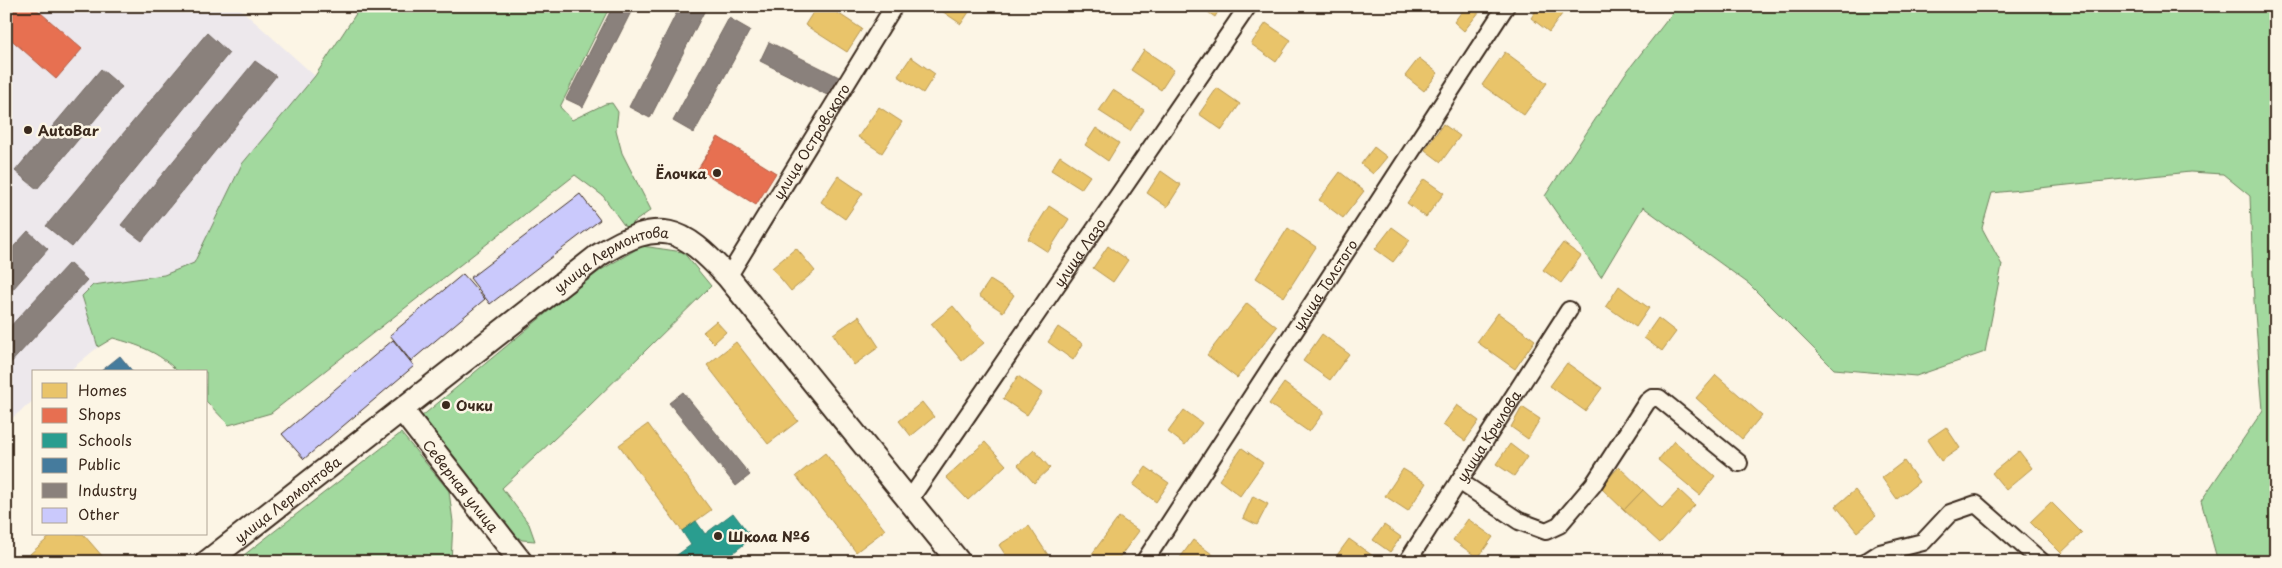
<svg xmlns="http://www.w3.org/2000/svg" width="2282" height="568" font-family="'Playpen Sans',sans-serif">
	<style>
		.built { fill: #ede8ec }
		.green { fill: #a2d99e; stroke: #6e825e }
		.homes { fill: #e9c46a; stroke: #b59653 }
		.shops { fill: #e76f51; stroke: #b35a42 }
		.schools { fill: #2a9d8f; stroke: #2f7a6d }
		.public { fill: #457b9d; stroke: #426377 }
		.industry { fill: #8a817c; stroke: #726760 }
		.building { fill: #cac9fc; stroke: #3b2a1e }
		.lines { fill: none; stroke-linecap: round; stroke-linejoin: round }
		.street-casing { stroke: #3b2a1e; stroke-width: 20 }
		.secondary-casing { stroke: #3b2a1e; stroke-width: 26 }
		.street { stroke: #fcf5e5; stroke-width: 16 }
		.secondary { stroke: #fcf5e5; stroke-width: 22 }
		.poi-dot { fill: #3b2a1e; stroke: #fcf5e5; stroke-width: 2 }
		.labels { text-anchor: middle; dominant-baseline: central; stroke-width: 5; stroke-linejoin: round; paint-order: stroke }
		.poi-label { font-size: 14px; font-weight: bold; fill: #3b2a1e; stroke: #fcf5e5; text-anchor: start }
		.street-label { font-size: 14px; fill: #3b2a1e; stroke: #fcf5e5 }
	</style>
	<rect width="100%" height="100%" fill="#fcf5e5"/>
	<filter id="ink" filterUnits="userSpaceOnUse"><feTurbulence type="fractalNoise" baseFrequency=".02" numOctaves="2"/><feDisplacementMap in="SourceGraphic" scale="10" xChannelSelector="R" yChannelSelector="G"/><feConvolveMatrix kernelMatrix="1 2 1 2 8 2 1 2 1" color-interpolation-filters="sRGB"/></filter>
	<g filter="url(#ink)">
		<!-- built -->
		<polygon class="built" points="6,6 237,6 315,76 242,164 194,264 164,275 93,285 83,296 98,347 68,372 34,372 34,400 6,423"/>
		<!-- green -->
		<g class="green">
			<path d="M361,6H610L560,107L572,120L605,104L612,103L618,112L616,130L622,153L651,210L626,228L603,196L575,175L271,413L229,425L206,401V372H178C159,352 139,345 113,338L98,347L82,296L93,285L164,275L194,263L242,164L315,76Z"/>
			<polygon points="1678,6 2276,6 2276,562 2218,562 2201,501 2263,410 2254,301 2250,196 2223,174 2190,172 1992,193 1982,228 2002,265 1985,352 1916,376 1834,369 1749,284 1643,207 1601,277 1545,196 1625,74"/>
			<polygon points="642,246 683,252 711,286 586,409 502,488 529,524 535,541 522,540 511,533 421,417 562,300 601,270"/>
			<polygon points="401,433 449,491 453,522 451,562 235,562"/>
		</g>
		<!-- homes -->
		<g class="homes">
			<polygon points="817,6 827,6 862,29 847,52 805,25"/>
			<polygon points="941,6 973,6 961,24 939,9"/>
			<polygon points="1199,6 1221,6 1215,17"/>
			<polygon points="1466,6 1484,6 1464,31 1454,22"/>
			<polygon points="1539,6 1551,6 1562,14 1549,32 1531,18"/>
			<polygon points="1266,23 1291,40 1276,62 1251,44"/>
			<polygon points="1144,50 1174,70 1161,90 1131,70"/>
			<polygon points="1505,52 1547,83 1524,115 1482,85"/>
			<polygon points="911,57 935,74 923,93 898,76"/>
			<polygon points="1419,58 1438,73 1424,91 1405,76"/>
			<polygon points="1217,88 1240,104 1222,130 1199,114"/>
			<polygon points="1113,90 1144,110 1130,131 1099,111"/>
			<polygon points="879,107 902,122 882,153 858,137"/>
			<polygon points="1443,124 1460,136 1441,162 1425,150"/>
			<polygon points="1096,128 1119,143 1108,161 1085,145"/>
			<polygon points="1374,147 1387,157 1373,174 1361,164"/>
			<polygon points="1060,156 1090,176 1081,189 1051,170"/>
			<polygon points="1161,171 1181,185 1167,207 1147,193"/>
			<polygon points="1340,172 1364,191 1343,218 1319,200"/>
			<polygon points="838,176 863,193 845,219 821,202"/>
			<polygon points="1424,179 1444,193 1426,217 1407,203"/>
			<polygon points="1049,206 1069,219 1048,252 1028,239"/>
			<polygon points="1392,227 1410,240 1393,262 1375,249"/>
			<polygon points="1288,228 1316,247 1284,297 1256,278"/>
			<polygon points="1563,243 1581,256 1561,283 1543,270"/>
			<polygon points="1108,246 1128,260 1113,282 1093,268"/>
			<polygon points="796,248 815,271 791,291 772,268"/>
			<polygon points="990,280 1014,295 1003,312 979,296"/>
			<polygon points="1619,286 1649,308 1636,327 1606,306"/>
			<polygon points="1247,303 1277,327 1237,378 1207,355"/>
			<polygon points="953,306 984,343 962,361 931,324"/>
			<polygon points="1498,313 1535,340 1515,369 1477,342"/>
			<polygon points="859,316 879,347 854,365 833,334"/>
			<polygon points="1658,318 1676,332 1662,351 1644,338"/>
			<polygon points="716,321 726,332 714,343 703,332"/>
			<polygon points="1058,327 1083,344 1073,360 1048,342"/>
			<polygon points="1322,334 1349,354 1330,380 1303,361"/>
			<polygon points="736,342 798,421 768,444 707,365"/>
			<polygon points="1567,363 1602,388 1585,411 1550,386"/>
			<polygon points="1716,375 1762,415 1742,439 1696,398"/>
			<polygon points="1018,376 1042,393 1027,415 1003,399"/>
			<polygon points="1284,383 1324,412 1309,432 1269,404"/>
			<polygon points="922,402 934,417 911,436 899,421"/>
			<polygon points="1457,405 1479,421 1465,441 1443,425"/>
			<polygon points="1522,407 1540,419 1528,439 1511,427"/>
			<polygon points="1184,410 1202,423 1185,445 1168,432"/>
			<polygon points="648,424 711,510 682,531 619,445"/>
			<polygon points="1946,427 1960,448 1941,461 1927,440"/>
			<polygon points="1674,441 1715,476 1700,495 1658,460"/>
			<polygon points="985,442 1006,465 968,500 946,477"/>
			<polygon points="1510,444 1527,457 1514,476 1496,464"/>
			<polygon points="1242,448 1263,463 1240,496 1219,480"/>
			<polygon points="1034,450 1050,468 1034,483 1018,465"/>
			<polygon points="2019,451 2032,468 2006,490 1992,473"/>
			<polygon points="825,453 885,530 856,552 796,476"/>
			<polygon points="1904,461 1919,482 1897,499 1882,478"/>
			<polygon points="1146,467 1169,483 1156,502 1133,485"/>
			<polygon points="1619,467 1643,490 1624,510 1600,487"/>
			<polygon points="1403,469 1426,483 1408,511 1385,496"/>
			<polygon points="1643,490 1662,508 1679,490 1695,505 1660,543 1624,510"/>
			<polygon points="1855,490 1876,516 1857,532 1836,506"/>
			<polygon points="1253,496 1268,504 1257,525 1243,518"/>
			<polygon points="2051,502 2082,533 2061,553 2030,522"/>
			<polygon points="1119,517 1139,531 1116,562 1104,562 1092,554"/>
			<polygon points="1468,519 1493,537 1478,558 1453,540"/>
			<polygon points="1384,525 1401,537 1390,552 1373,540"/>
			<polygon points="1029,526 1048,555 1039,562 1010,562 999,545"/>
			<polygon points="53,534 83,534 103,557 97,562 37,562 30,554"/>
			<polygon points="1349,539 1380,561 1379,562 1332,562"/>
			<polygon points="1193,540 1216,557 1212,562 1177,562"/>
			<polygon points="1446,555 1456,562 1442,562"/>
		</g>
		<!-- shops -->
		<g class="shops">
			<polygon points="18,6 33,6 82,49 56,79 6,35 6,19"/>
			<polygon points="718,137 776,173 756,205 698,169"/>
		</g>
		<!-- schools -->
		<polygon class="schools" points="733,513 752,538 729,556 733,562 676,562 673,558 691,545 682,531 696,521 705,534"/>
		<!-- public -->
		<polygon class="public" points="120,356 133,372 100,372"/>
		<!-- industry -->
		<g class="industry">
			<polygon points="613,6 634,6 583,107 566,99"/>
			<polygon points="680,6 707,6 650,118 629,107"/>
			<polygon points="729,18 750,30 694,133 673,121"/>
			<polygon points="207,33 229,53 72,247 46,226"/>
			<polygon points="769,42 841,78 831,97 760,61"/>
			<polygon points="255,61 276,76 142,241 121,225"/>
			<polygon points="101,69 122,87 37,189 15,171"/>
			<polygon points="28,231 48,249 6,297 6,255"/>
			<polygon points="69,263 87,280 6,368 6,331"/>
			<polygon points="683,392 750,475 736,486 669,403"/>
		</g>
		<!-- building -->
		<g class="building">
			<polygon points="580,194 600,220 490,304 470,278"/>
			<polygon points="463,274 485,299 411,361 390,335"/>
			<polygon points="393,340 414,366 304,459 282,434"/>
		</g>
		<g class="lines">
			<defs>
				<g id="street">
					<path id="s1" d="M728,277L894,6"/>
					<polyline points="1459,481 1519,521 1546,531 1559,525 1593,485 1647,402 1652,398 1659,398 1739,463"/>
					<path id="s2" d="M910,499L1248,6"/>
					<path id="s3" d="M1144,562L1506,6"/>
					<path id="s4" d="M1407,562L1569,310"/>
					<polyline points="1866,562 1880,553 1923,542 1950,513 1976,504 2042,562"/>
				</g>
				<g id="secondary">
					<path id="s5" d="M402,410L521,562"/>
					<path id="s6" d="M207,562L599,255C660,217 681,226 728,277L959,562"/>
				</g>
			</defs>
			<!-- street casing -->
			<use href="#street" class="street-casing"/>
			<!-- secondary casing -->
			<use href="#secondary" class="secondary-casing"/>
			<!-- street -->
			<use href="#street" class="street"/>
			<!-- secondary -->
			<use href="#secondary" class="secondary"/>
		</g>
	</g>
	<!-- markers -->
	<g class="poi-dot">
		<circle cx="28" cy="130" r="5"/>
		<circle cx="717" cy="173" r="5"/>
		<circle cx="446" cy="405" r="5"/>
		<circle cx="718" cy="536" r="5"/>
	</g>
	<g class="labels">
		<!-- poi labels -->
		<g class="poi-label">
			<text x="38" y="130">AutoBar</text>
			<text x="707" y="173" text-anchor="end">Ёлочка</text>
			<text x="456" y="405">Очки</text>
			<text x="728" y="536">Школа №6</text>
		</g>
		<!-- street labels -->
		<g class="street-label">
			<text stroke="none"><textPath href="#s1" startOffset="159">улица Островского</textPath></text>
			<text stroke="none"><textPath href="#s2" startOffset="299">улица Лазо</textPath></text>
			<text stroke="none"><textPath href="#s6" startOffset="508">улица Лермонтова</textPath></text>
			<text stroke="none"><textPath href="#s3" startOffset="331">улица Толстого</textPath></text>
			<text stroke="none"><textPath href="#s4" startOffset="150">улица Крылова</textPath></text>
			<text stroke="none"><textPath href="#s5" startOffset="96">Северная улица</textPath></text>
			<text stroke="none"><textPath href="#s6" startOffset="102">улица Лермонтова</textPath></text>
		</g>
	</g>
	<!-- margin -->
	<rect width="2282" height="568" fill="none" stroke="#fcf5e5" stroke-width="25"/>
	<rect x="12" y="12" width="2257" height="543" fill="none" stroke="#3b2a1e" stroke-width="2" filter="url(#ink)"/>
	<!-- legend -->
	<rect x="32" y="370" width="175" height="165" fill="#fcf5e5" stroke="#afa495"/>
	<rect x="42" y="383" width="25" height="15" fill="#e9c46a" stroke="#afa495"/>
	<text x="78" y="396" font-size="15" fill="#3b2a1e">Homes</text>
	<rect x="42" y="408" width="25" height="15" fill="#e76f51" stroke="#afa495"/>
	<text x="78" y="420" font-size="15" fill="#3b2a1e">Shops</text>
	<rect x="42" y="433" width="25" height="15" fill="#2a9d8f" stroke="#afa495"/>
	<text x="78" y="446" font-size="15" fill="#3b2a1e">Schools</text>
	<rect x="42" y="458" width="25" height="15" fill="#457b9d" stroke="#afa495"/>
	<text x="78" y="470" font-size="15" fill="#3b2a1e">Public</text>
	<rect x="42" y="483" width="25" height="15" fill="#8a817c" stroke="#afa495"/>
	<text x="78" y="496" font-size="15" fill="#3b2a1e">Industry</text>
	<rect x="42" y="508" width="25" height="15" fill="#cac9fc" stroke="#afa495"/>
	<text x="78" y="520" font-size="15" fill="#3b2a1e">Other</text>
</svg>
